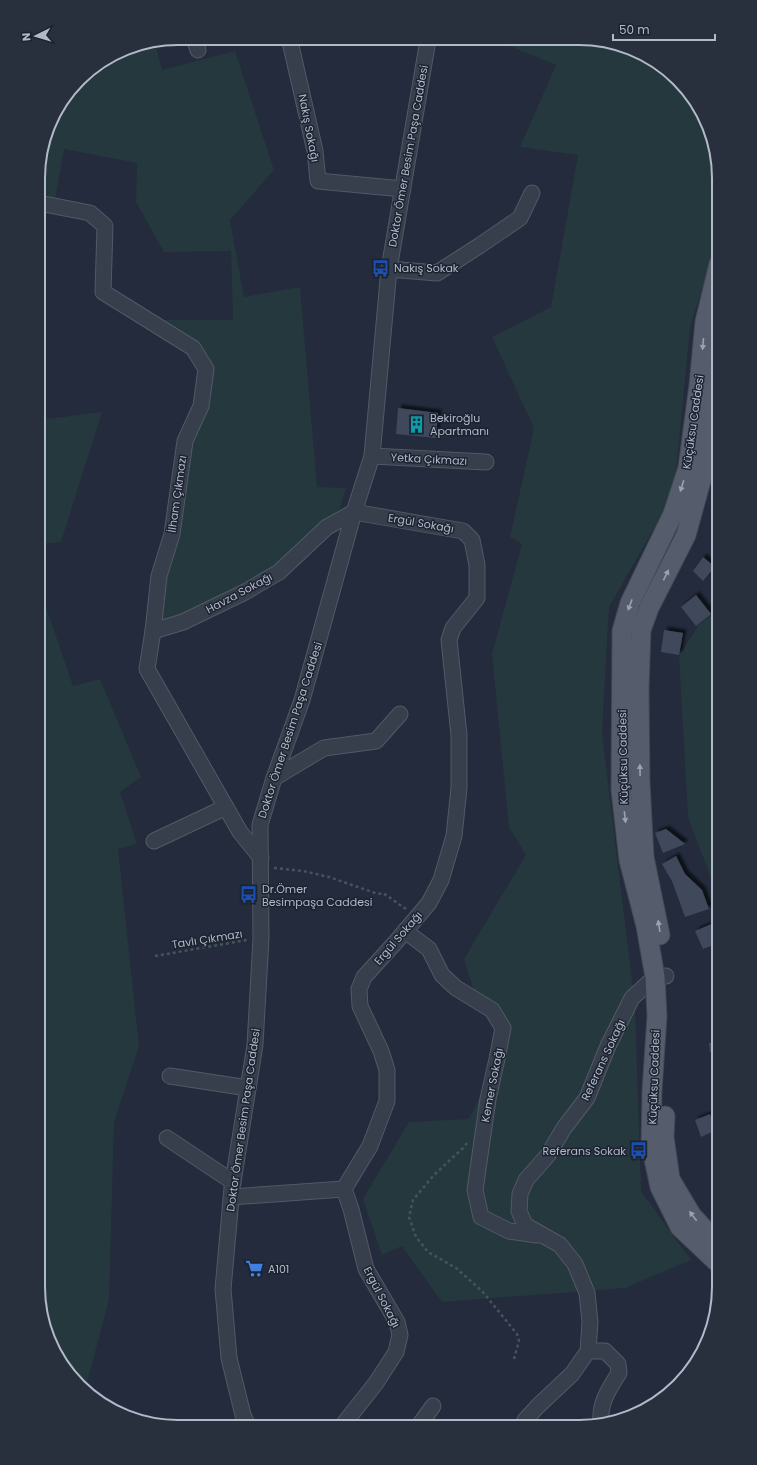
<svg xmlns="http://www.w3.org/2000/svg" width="757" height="1465" font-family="Poppins,sans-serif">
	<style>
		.green { fill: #25383d }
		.building { fill: #3f495b; filter: url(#shadow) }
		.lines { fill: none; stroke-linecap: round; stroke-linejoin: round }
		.minor-casing { stroke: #525967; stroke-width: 17 }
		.major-casing { stroke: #404755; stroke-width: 21 }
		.path { stroke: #43555a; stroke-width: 2.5; stroke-dasharray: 3 3; stroke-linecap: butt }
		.minor { stroke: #373e4c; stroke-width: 15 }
		.major { stroke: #555c6c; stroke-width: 19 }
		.oneway { fill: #9ba2b1 }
		.labels { text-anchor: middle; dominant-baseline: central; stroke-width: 3; stroke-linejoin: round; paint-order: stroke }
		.street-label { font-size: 11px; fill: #b2b9c8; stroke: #1c2331 }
		.poi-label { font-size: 11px; fill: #b2b9c8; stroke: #1c2331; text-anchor: start }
		.rim { fill: none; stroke: #b2b9c8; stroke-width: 2 }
	</style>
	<defs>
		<filter id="shadow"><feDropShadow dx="3.5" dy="-3.5" stdDeviation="1" flood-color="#0009"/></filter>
	</defs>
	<rect width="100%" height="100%" fill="#232b3c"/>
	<!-- green -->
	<g class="green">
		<polygon points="498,40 606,41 671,73 712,133 719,178 719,234 690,328 674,493 609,607 602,733 635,1006 641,1191 691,1260 625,1288 442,1302 402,1246 382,1255 363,1199 409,1122 469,1119 485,1087 498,1029 479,1007 464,959 526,855 509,827 492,654 522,544 510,537 534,428 492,337 551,307 578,155 520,147 556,65 498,41"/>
		<polygon points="155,43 162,70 235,51 274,170 230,220 244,297 300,287 317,487 346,488 340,508 276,574 147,631 181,440 202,398 199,353 141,320 233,320 231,251 164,252 136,202 137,163 64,149 55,200 39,190 39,160 53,116 86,73 125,49"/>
		<polygon points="102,412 61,542 39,544 39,420"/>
		<polygon points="719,593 719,899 688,817 679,656"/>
		<polygon points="39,594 42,595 73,686 100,679 141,777 120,792 137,844 118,849 139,1046 114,1122 109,1300 85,1390 45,1332 38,1287"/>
	</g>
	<!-- building -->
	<g class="building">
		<polygon points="398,408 438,413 436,438 396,434"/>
		<polygon points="703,557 715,567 703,581 693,571"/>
		<polygon points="696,595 711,614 696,626 681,607"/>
		<polygon points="664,630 683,633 679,655 661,652"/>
		<polygon points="666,829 685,844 663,853 655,833"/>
		<polygon points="676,856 685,874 702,890 709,909 685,917 672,881 662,864"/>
		<polygon points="714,923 719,935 719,943 703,949 695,931"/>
		<polygon points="719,1039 719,1052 710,1052 709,1043 717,1043"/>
		<polygon points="710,1114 716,1130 701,1137 695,1120"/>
	</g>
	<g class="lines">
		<defs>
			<g id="minor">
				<polyline points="194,38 198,50"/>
				<polyline points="291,39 291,46 315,151 318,181 403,189"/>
				<polyline points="39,203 90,213 105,226 103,292 193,348 206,369 201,406 185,441 172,534 159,576 153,631 147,669 240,832 261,858"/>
				<polyline points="389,269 437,273 479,246 520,218 532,193"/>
				<polyline points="372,456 486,462"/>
				<polyline points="153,631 183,622 245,592 279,572 327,527 354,512"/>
				<polyline points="274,778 324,748 376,741 400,714"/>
				<polyline points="154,841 226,807"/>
				<polyline points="405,931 429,949 442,975 456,988 492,1010 503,1028 497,1059 488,1099 475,1190 481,1217 509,1231 537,1235"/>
				<polyline points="170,1076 248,1088"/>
				<polyline points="167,1138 233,1182"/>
				<polyline points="231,1197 344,1189"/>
				<path d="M588,1351H605L618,1364L619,1373C609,1389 599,1403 601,1423"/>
				<polyline points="248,1426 243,1415 229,1358 223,1289 232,1188 255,1045 261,938 260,825 274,778 302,700 354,512 372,456 389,269 428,40"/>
				<polyline points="342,1426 376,1383 396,1352 400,1335 397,1322 366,1269 351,1209 344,1189 370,1146 387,1101 387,1070 381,1051 360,1006 359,989 364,977 394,944 429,903 441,880 454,836 459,788 459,735 449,640 453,628 477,598 477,565 472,540 463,531 354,512"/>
				<polyline points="418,1427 433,1406"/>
				<polyline points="521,1427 526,1419 538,1406 572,1374 588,1351 590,1322 587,1293 575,1264 560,1245 525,1225 519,1211 520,1194 526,1180 548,1155 564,1128 587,1098 608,1046 632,998 655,977 666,976"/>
			</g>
			<g id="major">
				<polyline points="660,935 644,857 640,782 639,689 641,630 649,608 686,535 704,470 719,369"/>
				<polyline points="665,1116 664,1137 670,1179 692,1216 719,1245"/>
				<polyline points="719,1264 680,1227 660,1187 651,1145 652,1091 657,1016 655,977 646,926 629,860 621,790 622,631 630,603 673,514 688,468 699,385 705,322 719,264"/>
			</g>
		</defs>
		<!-- minor casing -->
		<use href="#minor" class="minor-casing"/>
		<!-- major casing -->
		<use href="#major" class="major-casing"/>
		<!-- path -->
		<g class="path">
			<polyline points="274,868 303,871 329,877 378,894 383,893 406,909"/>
			<polyline points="155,956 247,940"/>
			<polyline points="467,1143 463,1148 434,1175 413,1200 409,1217 416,1237 428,1252 456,1268 482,1291 517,1334 519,1341 514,1359"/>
		</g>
		<!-- minor -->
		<use href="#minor" class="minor"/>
		<!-- major -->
		<use href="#major" class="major"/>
	</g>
	<!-- one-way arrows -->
	<defs><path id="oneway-solid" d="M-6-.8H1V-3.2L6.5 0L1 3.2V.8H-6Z"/></defs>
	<g class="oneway">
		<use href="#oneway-solid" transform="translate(703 344) rotate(95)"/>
		<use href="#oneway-solid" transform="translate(682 486) rotate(108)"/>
		<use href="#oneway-solid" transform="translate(666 575) rotate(-64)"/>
		<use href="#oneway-solid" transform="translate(630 605) rotate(110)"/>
		<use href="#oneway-solid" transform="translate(640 770) rotate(-91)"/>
		<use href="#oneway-solid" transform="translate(625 817) rotate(83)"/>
		<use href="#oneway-solid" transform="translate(659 926) rotate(-99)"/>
		<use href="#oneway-solid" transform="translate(693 1216) rotate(-127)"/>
	</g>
	<!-- icons -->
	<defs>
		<symbol id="bus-bare" viewBox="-9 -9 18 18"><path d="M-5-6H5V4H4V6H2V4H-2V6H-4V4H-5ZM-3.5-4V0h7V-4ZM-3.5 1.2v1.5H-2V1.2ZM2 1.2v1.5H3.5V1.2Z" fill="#1a4fb4" stroke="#1c2331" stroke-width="2.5" paint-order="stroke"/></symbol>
		<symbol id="building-bare" viewBox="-9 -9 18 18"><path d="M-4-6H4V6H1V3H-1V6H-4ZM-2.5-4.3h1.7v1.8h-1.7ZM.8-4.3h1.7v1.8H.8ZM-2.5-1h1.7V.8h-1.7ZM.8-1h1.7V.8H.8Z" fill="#0f9aa8" stroke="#1c2331" stroke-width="2.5" paint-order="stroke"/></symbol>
		<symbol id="supermarket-bare" viewBox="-9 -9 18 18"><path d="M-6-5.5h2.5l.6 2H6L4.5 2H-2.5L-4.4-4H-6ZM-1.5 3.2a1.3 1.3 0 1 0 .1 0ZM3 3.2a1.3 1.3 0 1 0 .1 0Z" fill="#3f7fe0" stroke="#1c2331" stroke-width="2.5" paint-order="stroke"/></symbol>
	</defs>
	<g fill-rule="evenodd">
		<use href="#bus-bare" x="368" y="256" width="25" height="25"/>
		<use href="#building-bare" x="404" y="412" width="25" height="25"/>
		<use href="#bus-bare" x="236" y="882" width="25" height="25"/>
		<use href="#bus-bare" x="626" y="1138" width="25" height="25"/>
		<use href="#supermarket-bare" x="242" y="1256" width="25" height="25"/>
	</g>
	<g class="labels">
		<!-- street labels -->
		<g class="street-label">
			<text transform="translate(309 128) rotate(79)">Nakış Sokağı</text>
			<text transform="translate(408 156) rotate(-80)">Doktor Ömer Besim Paşa Caddesi</text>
			<text transform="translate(693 422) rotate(-82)">Küçüksu Caddesi</text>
			<text transform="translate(429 459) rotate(3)">Yetka Çıkmazı</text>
			<text transform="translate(177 494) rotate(-82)">İlham Çıkmazı</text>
			<text transform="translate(421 523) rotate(10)">Ergül Sokağı</text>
			<text transform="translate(239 593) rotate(-28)">Havza Sokağı</text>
			<text transform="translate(290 730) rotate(-72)">Doktor Ömer Besim Paşa Caddesi</text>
			<text transform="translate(623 757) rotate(-91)">Küçüksu Caddesi</text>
			<text transform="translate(398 938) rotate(-49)">Ergül Sokağı</text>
			<text transform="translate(207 939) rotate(-9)">Tavlı Çıkmazı</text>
			<text transform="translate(603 1060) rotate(-65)">Referans Sokağı</text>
			<text transform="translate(654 1077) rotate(-88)">Küçüksu Caddesi</text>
			<text transform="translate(492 1085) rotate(-79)">Kemer Sokağı</text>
			<text transform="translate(243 1120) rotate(-82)">Doktor Ömer Besim Paşa Caddesi</text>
			<text transform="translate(382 1297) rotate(63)">Ergül Sokağı</text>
		</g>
		<!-- poi labels -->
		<g class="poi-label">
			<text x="394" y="268">Nakış Sokak</text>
			<text x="430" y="418">Bekiroğlu<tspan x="430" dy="13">Apartmanı</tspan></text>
			<text x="262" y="889">Dr.Ömer<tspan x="262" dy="13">Besimpaşa Caddesi</tspan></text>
			<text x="626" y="1151" text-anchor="end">Referans Sokak</text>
			<text x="268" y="1269">A101</text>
		</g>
	</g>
	<!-- crop -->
	<path d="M0 0H757V1465H0ZM178 45H579A133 133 0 0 1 712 178V1287A133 133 0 0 1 579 1420H178A133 133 0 0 1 45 1287V178A133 133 0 0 1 178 45Z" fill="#282f3d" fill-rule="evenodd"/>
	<path class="rim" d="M178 45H579A133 133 0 0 1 712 178V1287A133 133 0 0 1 579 1420H178A133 133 0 0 1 45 1287V178A133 133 0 0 1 178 45Z"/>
	<!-- north arrow -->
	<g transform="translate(36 36) rotate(265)" stroke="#1c2331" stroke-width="3" paint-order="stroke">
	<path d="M0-3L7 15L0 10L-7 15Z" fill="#b2b9c8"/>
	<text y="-6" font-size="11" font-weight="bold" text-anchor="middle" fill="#b2b9c8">N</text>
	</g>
	<!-- scale -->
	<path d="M613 34v6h102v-6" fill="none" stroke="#b2b9c8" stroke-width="2"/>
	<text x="619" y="34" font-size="12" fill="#b2b9c8" stroke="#1c2331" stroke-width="3" paint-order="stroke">50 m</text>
</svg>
